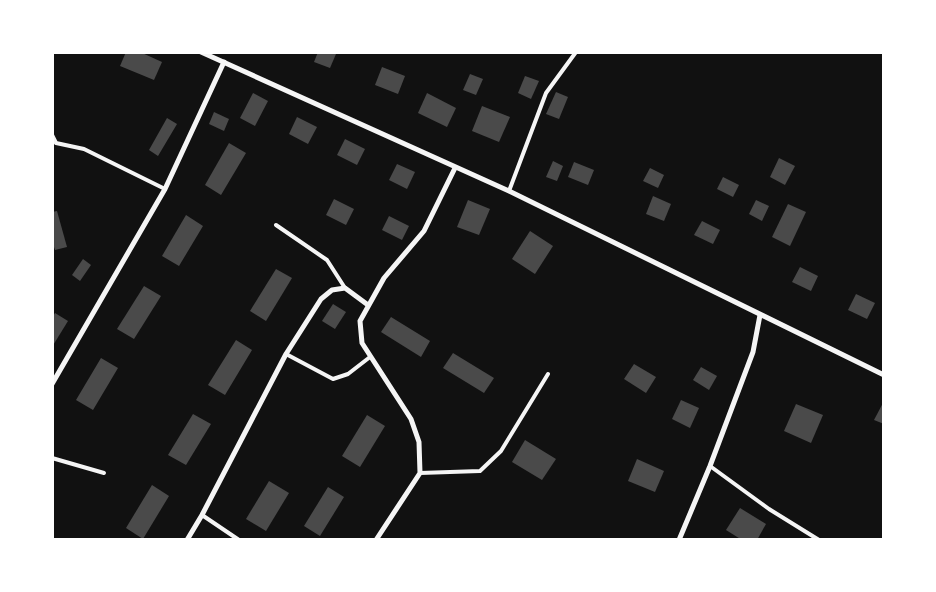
<svg xmlns="http://www.w3.org/2000/svg" width="936" height="592" font-family="Commissioner,sans-serif">
	<style>
		.building { fill: #4a4a4a }
		.lines { fill: none; stroke-linecap: round; stroke-linejoin: round }
		.service { stroke: #f5f5f5; stroke-width: 4 }
		.minor { stroke: #f5f5f5; stroke-width: 5 }
	</style>
	<rect width="100%" height="100%" fill="#111"/>
	<!-- building -->
	<g class="building">
		<polygon points="126,52 140,52 162,62 154,80 120,66"/>
		<polygon points="318,52 336,54 330,68 314,62"/>
		<polygon points="382,67 405,76 398,94 375,85"/>
		<polygon points="470,74 483,79 476,95 463,90"/>
		<polygon points="525,76 539,81 531,99 518,93"/>
		<polygon points="556,92 568,97 559,119 546,114"/>
		<polygon points="253,93 268,101 255,126 240,118"/>
		<polygon points="427,93 456,108 447,127 418,113"/>
		<polygon points="482,106 510,117 499,142 472,131"/>
		<polygon points="214,112 229,119 224,131 209,124"/>
		<polygon points="297,117 317,127 308,144 289,134"/>
		<polygon points="167,118 177,124 158,156 149,150"/>
		<polygon points="345,139 365,149 357,165 337,155"/>
		<polygon points="229,143 246,153 221,195 205,185"/>
		<polygon points="779,158 795,166 785,185 770,177"/>
		<polygon points="553,161 563,166 557,181 546,177"/>
		<polygon points="574,162 594,170 588,185 568,177"/>
		<polygon points="397,164 415,172 407,189 389,180"/>
		<polygon points="650,168 664,175 658,188 643,181"/>
		<polygon points="723,177 739,185 733,197 717,189"/>
		<polygon points="653,196 671,204 664,221 646,214"/>
		<polygon points="334,199 354,209 346,225 326,215"/>
		<polygon points="468,200 490,209 479,235 457,227"/>
		<polygon points="756,200 769,206 762,221 749,214"/>
		<polygon points="788,204 806,212 790,246 772,237"/>
		<polygon points="57,211 67,247 55,250 52,241 52,212"/>
		<polygon points="186,215 203,226 179,266 162,256"/>
		<polygon points="389,216 409,226 402,240 382,230"/>
		<polygon points="702,221 720,230 713,244 694,235"/>
		<polygon points="530,231 553,246 535,274 512,259"/>
		<polygon points="83,259 91,265 80,281 72,275"/>
		<polygon points="800,267 818,276 811,291 792,282"/>
		<polygon points="276,269 292,278 266,321 250,311"/>
		<polygon points="144,286 161,296 134,339 117,329"/>
		<polygon points="856,294 875,303 867,319 848,310"/>
		<polygon points="333,304 346,312 335,329 322,321"/>
		<polygon points="55,313 68,321 52,347 52,318"/>
		<polygon points="391,317 430,341 421,357 381,332"/>
		<polygon points="236,340 252,350 225,395 208,385"/>
		<polygon points="453,353 494,378 484,393 443,368"/>
		<polygon points="101,358 118,368 93,410 76,400"/>
		<polygon points="634,364 656,377 646,393 624,379"/>
		<polygon points="701,367 717,376 709,390 693,380"/>
		<polygon points="681,400 699,408 690,428 672,419"/>
		<polygon points="884,401 884,424 874,420"/>
		<polygon points="796,404 823,415 811,443 784,431"/>
		<polygon points="193,414 211,424 186,465 168,455"/>
		<polygon points="367,415 385,426 360,467 342,456"/>
		<polygon points="525,440 556,459 542,480 512,462"/>
		<polygon points="637,459 664,471 655,492 628,481"/>
		<polygon points="269,481 289,493 266,531 246,519"/>
		<polygon points="152,485 169,496 143,539 126,528"/>
		<polygon points="328,487 344,497 320,536 304,526"/>
		<polygon points="740,508 766,524 757,540 742,540 726,530"/>
	</g>
	<g class="lines">
		<!-- service -->
		<g class="service">
			<polyline points="52,135 56,143 84,149 165,189"/>
			<polyline points="509,191 546,93 576,52"/>
			<polyline points="276,225 327,260 345,288"/>
			<polyline points="286,354 333,379 348,374 370,357"/>
			<polyline points="52,458 104,473"/>
			<polyline points="710,466 769,509 819,540"/>
			<polyline points="420,473 480,471 501,451 548,374"/>
			<polyline points="202,515 239,540"/>
		</g>
		<!-- minor -->
		<g class="minor">
			<polyline points="201,52 509,191 884,375"/>
			<polyline points="52,384 165,189 224,62"/>
			<polyline points="187,540 202,515 286,354 321,299 332,290 345,288 368,305"/>
			<polyline points="376,540 420,473 419,442 411,419 362,343 360,321 384,278 424,231 455,168"/>
			<polyline points="679,540 710,466 753,352 760,315"/>
		</g>
	</g>
	<!-- border -->
	<rect width="936" height="592" fill="none" stroke="#ffffff" stroke-width="108"/>
</svg>
